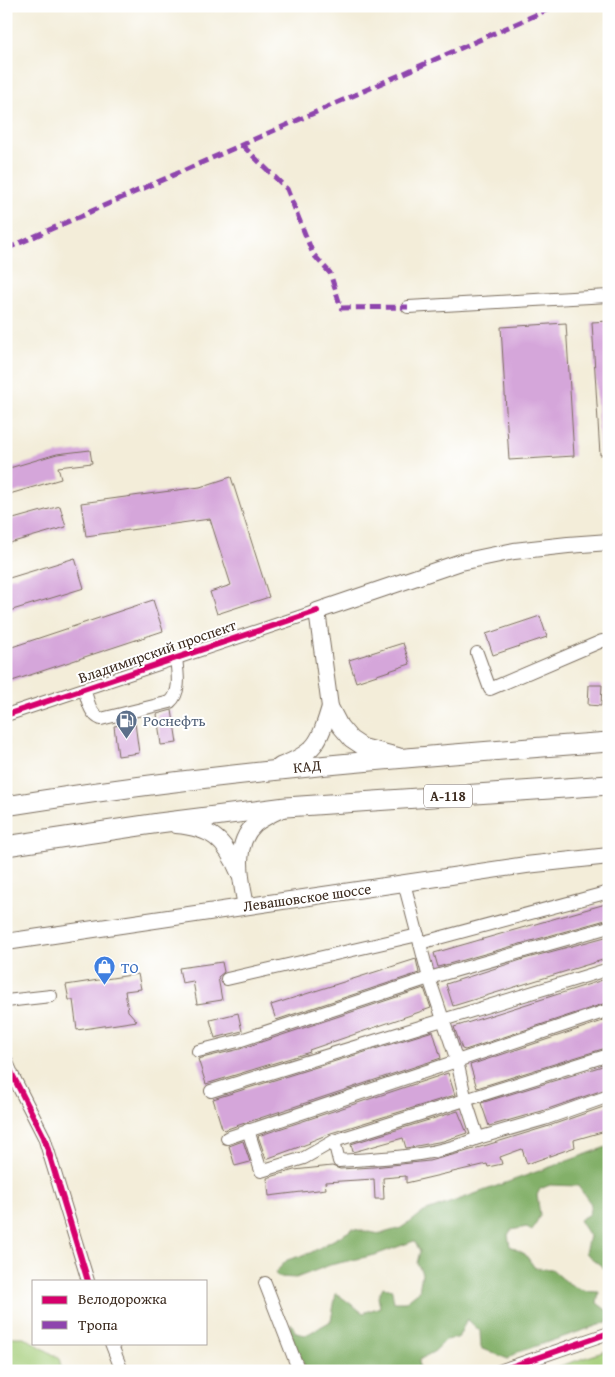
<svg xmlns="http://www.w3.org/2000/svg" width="615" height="1377" font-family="'Gentium Book Plus',serif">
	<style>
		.green { fill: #a4cd79; stroke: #707c4c }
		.forest { fill: #83b069; stroke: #5f6d44 }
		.building { fill: #d5a6da }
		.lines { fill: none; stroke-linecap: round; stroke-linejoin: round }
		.minor-casing { stroke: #7b6e5f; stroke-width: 14 }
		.major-casing { stroke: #7b6e5f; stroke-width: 18 }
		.highway-casing { stroke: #7b6e5f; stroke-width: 21 }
		.minor { stroke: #fff; stroke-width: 12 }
		.major { stroke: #fff; stroke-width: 16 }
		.highway { stroke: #fff; stroke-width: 19 }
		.quiet { stroke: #8e44ad; stroke-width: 5; stroke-dasharray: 10 5; stroke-linecap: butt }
		.cycleway-casing { stroke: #fff; stroke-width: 9 }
		.cycleway { stroke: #d6006c; stroke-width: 6 }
		.labels { text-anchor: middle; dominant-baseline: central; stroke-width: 4; stroke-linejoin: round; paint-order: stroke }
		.shield { fill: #fff; stroke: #766a62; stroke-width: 1 }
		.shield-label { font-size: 14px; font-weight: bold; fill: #3b2a1e }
		.street-label { font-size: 15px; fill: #3b2a1e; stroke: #fff }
		.service-label { font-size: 15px; fill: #4e5e75; stroke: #fff; text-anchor: start }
		.shop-label { font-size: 15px; fill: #366cbe; stroke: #fff; text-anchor: start }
	</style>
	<rect width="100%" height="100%" fill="#fff"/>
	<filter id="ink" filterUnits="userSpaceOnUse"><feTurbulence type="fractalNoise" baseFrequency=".02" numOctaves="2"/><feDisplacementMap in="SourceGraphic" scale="10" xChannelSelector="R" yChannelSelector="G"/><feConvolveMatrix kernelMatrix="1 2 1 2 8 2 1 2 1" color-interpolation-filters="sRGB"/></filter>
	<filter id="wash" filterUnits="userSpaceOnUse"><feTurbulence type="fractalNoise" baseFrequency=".0096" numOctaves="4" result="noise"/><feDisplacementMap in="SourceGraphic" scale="20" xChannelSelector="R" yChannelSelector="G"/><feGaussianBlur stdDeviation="1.12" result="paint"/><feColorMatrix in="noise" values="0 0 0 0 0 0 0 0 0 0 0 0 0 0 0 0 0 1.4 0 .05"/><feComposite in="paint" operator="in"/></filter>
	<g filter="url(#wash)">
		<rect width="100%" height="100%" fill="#f3edd9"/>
		<!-- green -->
		<g class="green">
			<polygon points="6,1337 24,1337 59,1358 62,1371 6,1371"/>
			<polygon points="609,1350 609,1371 545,1371"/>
		</g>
		<!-- forest -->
		<path class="forest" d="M609,1146V1272L585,1253L589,1236L579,1220L589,1214L591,1204L578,1186L550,1185L540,1189L537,1195L540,1215L532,1231L527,1227L511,1230L508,1235L510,1246L525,1254L535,1268L552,1269C567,1283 577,1292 599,1292L597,1303L609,1312L608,1322L518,1352L508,1359L481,1348L480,1331L467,1319L458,1338L446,1340L435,1351L419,1360L420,1371H307L288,1334L291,1323L296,1333L306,1335L331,1321L336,1293L363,1313L380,1307L378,1297L383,1287L392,1290L394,1302H405L419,1291L422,1273L417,1263L420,1251L414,1241L375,1255L330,1265L296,1278L278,1277L275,1273L287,1260L310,1253L353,1229L380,1234L401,1228L424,1212Z"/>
		<g id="blocks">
			<!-- building -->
			<g class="building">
				<polygon points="609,321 609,454 600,455 592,322"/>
				<polygon points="566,323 574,456 509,460 501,327"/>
				<polygon points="90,450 92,463 58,467 61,479 6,495 6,469 57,454"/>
				<polygon points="231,477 269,597 217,614 210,592 231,585 210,519 86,536 81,503 200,487"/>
				<polygon points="60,506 66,527 6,544 6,521"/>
				<polygon points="75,558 84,588 6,612 6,579"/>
				<polygon points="153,600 163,631 6,683 6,649"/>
				<polygon points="540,616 547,637 493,655 486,634"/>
				<polygon points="403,643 410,664 356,682 349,660"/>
				<polygon points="589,685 602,685 601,706 588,705"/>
				<polygon points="172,710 177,743 161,745 157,714"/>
				<polygon points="135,723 139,753 118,756 114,726"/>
				<polygon points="609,903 609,919 438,967 434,953"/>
				<polygon points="609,936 609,958 453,1006 446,984 524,959"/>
				<polygon points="416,959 419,973 276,1020 271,1005"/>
				<polygon points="222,962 224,972 218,977 222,1000 197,1004 193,981 182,983 179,968"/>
				<polygon points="138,974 141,989 125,991 128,1011 137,1021 77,1030 73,1000 69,1000 66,985"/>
				<polygon points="609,978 609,1002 465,1050 462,1049 454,1027"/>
				<polygon points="424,988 431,1008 309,1050 310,1052 206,1084 198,1059 240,1049"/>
				<polygon points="238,1013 242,1031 215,1038 210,1020"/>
				<polygon points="609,1019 609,1047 477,1088 470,1065"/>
				<polygon points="433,1031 441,1058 224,1130 222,1128 213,1099"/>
				<polygon points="609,1064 609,1088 542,1111 489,1126 481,1103"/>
				<polygon points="448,1073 455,1095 331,1133 309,1142 310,1143 266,1159 258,1136"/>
				<polygon points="609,1105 609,1130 574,1140 575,1147 527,1164 522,1149 500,1157 502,1164 488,1167 487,1164 406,1183 406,1176 383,1178 384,1199 375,1199 374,1179 325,1182 326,1189 269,1196 267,1178 294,1170 332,1166 340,1169 374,1167 429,1161 464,1152 546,1127"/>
				<polygon points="458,1111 467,1133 443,1141 406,1148 403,1138 353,1152 351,1144"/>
				<polygon points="243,1141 250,1162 235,1166 229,1146"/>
			</g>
		</g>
	</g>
	<g filter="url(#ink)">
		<use href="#blocks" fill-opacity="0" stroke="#7b6e5f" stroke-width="1"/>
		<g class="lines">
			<defs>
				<g id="minor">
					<polyline points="408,307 609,296"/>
					<polyline points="477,653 490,689 602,641 609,641"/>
					<path d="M84,689C88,699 89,714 101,719L170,702C182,692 177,671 176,657"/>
					<polyline points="6,715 317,611"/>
					<polyline points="404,883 429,978 457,1061 466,1101 478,1138 544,1119 609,1096"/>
					<polyline points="420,943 609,892"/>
					<polyline points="227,979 418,935"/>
					<polyline points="6,1001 51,996"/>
					<polyline points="198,1051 238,1041 429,978 609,927"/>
					<polyline points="6,1060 13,1076 44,1137 88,1281"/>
					<polyline points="211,1091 609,969"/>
					<polyline points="248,1130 261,1171 304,1158 334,1141 609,1055"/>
					<polyline points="227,1138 609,1010"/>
					<path d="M334,1141L339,1161C384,1158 435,1157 478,1138"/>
					<polyline points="265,1283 299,1371"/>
					<polyline points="111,1343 122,1371"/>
					<polyline points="499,1371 609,1333"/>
				</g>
				<g id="major">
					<polyline points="398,756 363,747 351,739 340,726 330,707 317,611 461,562 514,551 568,545 609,542"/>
					<path d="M280,766C316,752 319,743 330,707"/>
					<path d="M176,825C212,828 225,840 239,873"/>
					<path d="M246,906C241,880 232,845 255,824C263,818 273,813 282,809"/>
					<polyline points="6,942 526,865 609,856"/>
				</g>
				<g id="highway">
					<path d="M6,806C206,773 407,757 609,742"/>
					<polyline points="6,846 159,823 286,807 609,785"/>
				</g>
			</defs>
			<!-- minor casing -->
			<use href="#minor" class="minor-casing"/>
			<!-- major casing -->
			<use href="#major" class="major-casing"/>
			<!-- highway casing -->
			<use href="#highway" class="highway-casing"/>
			<!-- minor -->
			<use href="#minor" class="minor"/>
			<!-- major -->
			<use href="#major" class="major"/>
			<!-- highway -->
			<use href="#highway" class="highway"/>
			<!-- quiet -->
			<g class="quiet">
				<polyline points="242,145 287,189 313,254 330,273 341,308 408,307"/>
				<polyline points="6,249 556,6"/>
			</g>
			<defs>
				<g id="cycleway">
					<polyline points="6,715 317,611"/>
					<polyline points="6,1060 13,1076 44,1137 88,1281"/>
					<polyline points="499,1371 609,1333"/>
				</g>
			</defs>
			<!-- cycleway casing -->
			<use href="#cycleway" class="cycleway-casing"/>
			<!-- cycleway -->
			<use href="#cycleway" class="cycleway"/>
		</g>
	</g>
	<!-- icons -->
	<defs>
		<symbol id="fuel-pin" viewBox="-11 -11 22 30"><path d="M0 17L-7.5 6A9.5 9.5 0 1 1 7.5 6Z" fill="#5c6f8a" stroke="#fff"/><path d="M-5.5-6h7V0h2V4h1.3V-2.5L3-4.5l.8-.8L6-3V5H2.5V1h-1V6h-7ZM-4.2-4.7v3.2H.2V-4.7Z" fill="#fff"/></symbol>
		<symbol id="shop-pin" viewBox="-11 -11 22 30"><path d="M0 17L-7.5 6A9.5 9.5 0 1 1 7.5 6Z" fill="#3f7fe0" stroke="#fff"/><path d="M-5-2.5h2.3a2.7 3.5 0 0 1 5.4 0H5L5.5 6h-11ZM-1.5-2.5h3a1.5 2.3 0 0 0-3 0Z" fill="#fff"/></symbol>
	</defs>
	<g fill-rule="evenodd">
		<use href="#fuel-pin" x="114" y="708" width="25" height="34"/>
		<use href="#shop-pin" x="92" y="954" width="25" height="34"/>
	</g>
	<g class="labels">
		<!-- shield labels -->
		<rect class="shield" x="424" y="784.5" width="48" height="23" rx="4"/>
		<g class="shield-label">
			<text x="448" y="796">А-118</text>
		</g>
		<!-- street labels -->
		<g class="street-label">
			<text transform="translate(157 651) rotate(-19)">Владимирский проспект</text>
			<text transform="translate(307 766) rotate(-6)">КАД</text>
			<text transform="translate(307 897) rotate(-8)">Левашовское шоссе</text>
		</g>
		<!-- service labels -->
		<g class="service-label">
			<text x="143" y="720">Роснефть</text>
		</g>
		<!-- shop labels -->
		<g class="shop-label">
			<text x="121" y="967">ТО</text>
		</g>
	</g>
	<!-- margin -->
	<rect width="615" height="1377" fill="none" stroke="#fff" stroke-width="25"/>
	<!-- legend -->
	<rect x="32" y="1280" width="175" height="65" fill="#ffffff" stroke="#b1aaa5"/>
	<rect x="42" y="1296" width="25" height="8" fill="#d6006c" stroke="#b1aaa5"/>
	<text x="78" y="1304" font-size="15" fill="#3b2a1e">Велодорожка</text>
	<rect x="42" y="1321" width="25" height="8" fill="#8e44ad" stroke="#b1aaa5"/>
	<text x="78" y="1330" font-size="15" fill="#3b2a1e">Тропа</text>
</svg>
